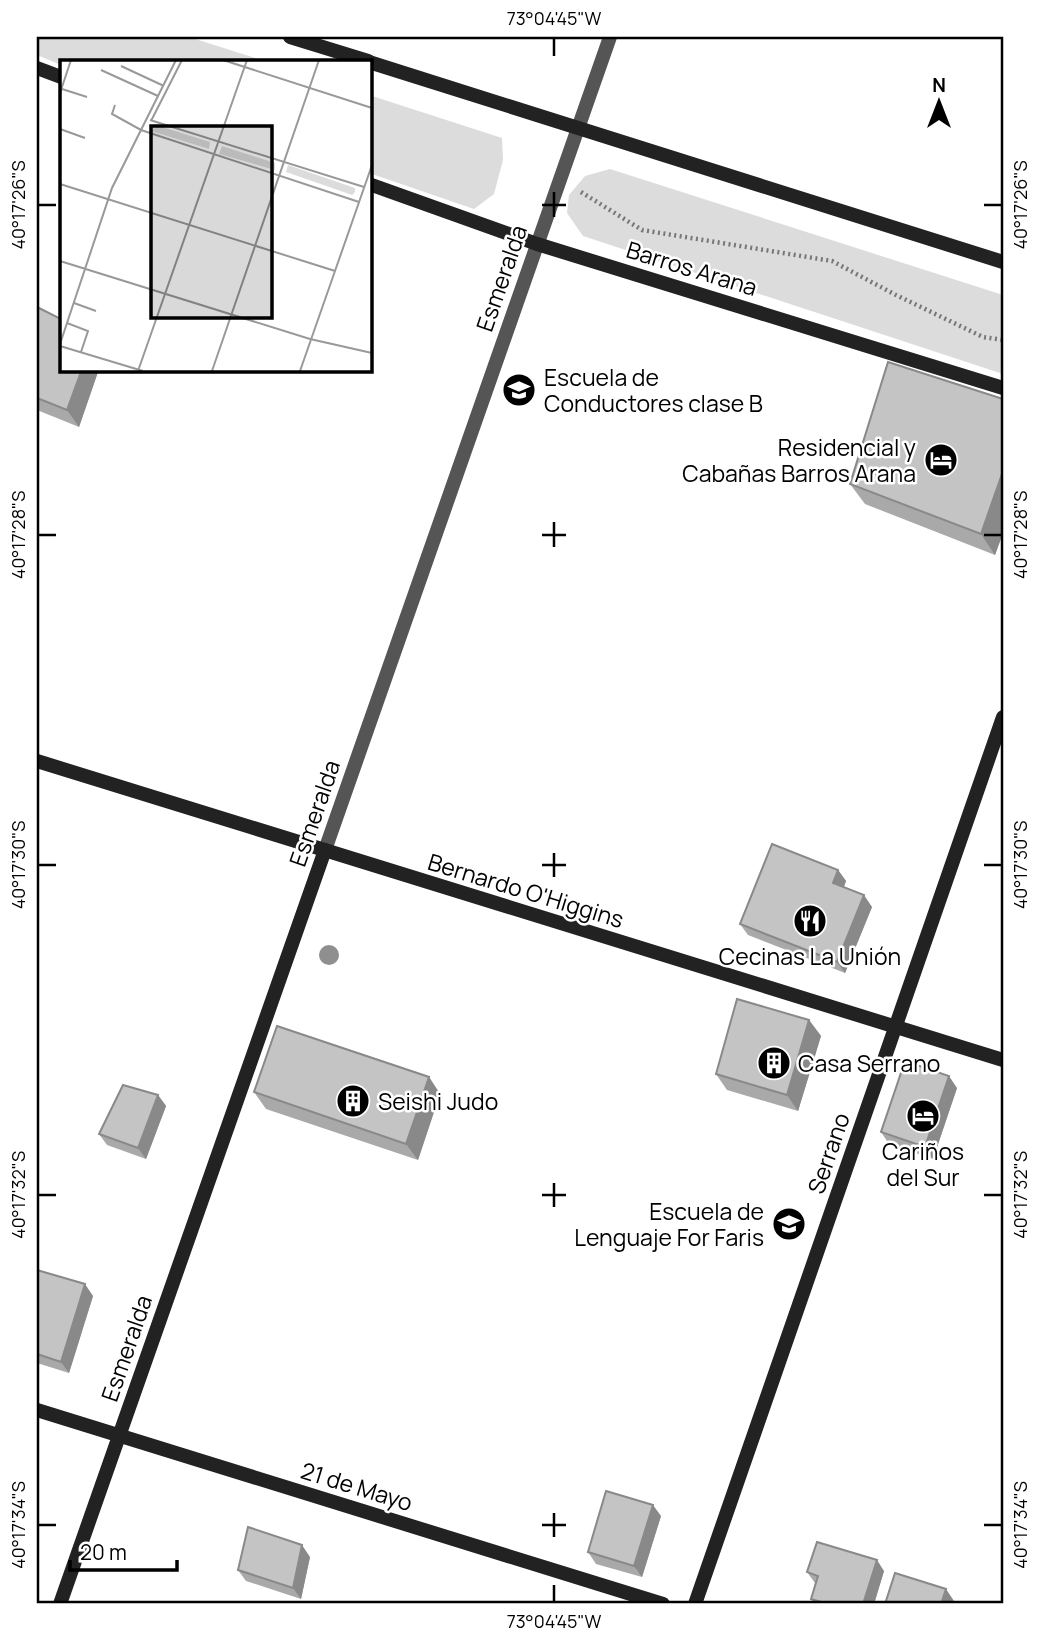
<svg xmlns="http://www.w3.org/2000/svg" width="1040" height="1641" font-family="Manrope,sans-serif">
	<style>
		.green { fill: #dcdcdc }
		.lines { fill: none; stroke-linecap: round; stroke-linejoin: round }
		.path { stroke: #777; stroke-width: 4.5; stroke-dasharray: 2 3.5; stroke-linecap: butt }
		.street { stroke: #555; stroke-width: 14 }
		.secondary { stroke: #222; stroke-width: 14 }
		.tree { fill: #8f8f8f }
		.wall { fill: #a9a9a9 }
		.shaded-wall { fill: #898989 }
		.building { fill: #c4c4c4; stroke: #898989; stroke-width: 2 }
		.ticks { fill: none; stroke: #000; stroke-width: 2.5 }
		.labels { text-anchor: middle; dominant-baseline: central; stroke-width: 5; stroke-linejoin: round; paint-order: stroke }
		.street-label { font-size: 23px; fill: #000; stroke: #fff }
		.poi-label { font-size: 23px; fill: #000; stroke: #fff; text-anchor: start }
		.inset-road { fill: none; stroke: #999; stroke-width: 2 }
		.view { fill: #000; fill-opacity: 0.15; stroke: #000; stroke-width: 3.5 }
		.inset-edge { fill: none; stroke: #000; stroke-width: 3.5 }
		.neatline { fill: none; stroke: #000; stroke-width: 2.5 }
		.ticks-label { font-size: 18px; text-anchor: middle; fill: #000 }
	</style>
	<rect width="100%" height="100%" fill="#fff"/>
	<!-- green -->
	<g class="green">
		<polygon points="37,37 189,37 265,61 61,61 61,65 37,55"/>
		<polygon points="369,95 502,138 503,160 494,194 474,209 369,173"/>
		<polygon points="610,169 1003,295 1003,374 583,236 567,213 569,195 585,176"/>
	</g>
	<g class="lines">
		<!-- path -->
		<polyline class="path" points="581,192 642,230 832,261 896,295 983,337 1003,340"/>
		<!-- street -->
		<polyline class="street" points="325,850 610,37"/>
		<!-- secondary -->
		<g class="secondary">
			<polyline points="290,37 368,61"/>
			<polyline points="369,62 1003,262"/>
			<polyline points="37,68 61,77"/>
			<polyline points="369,184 537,244 1003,388"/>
			<polyline points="37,761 1003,1060"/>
			<polyline points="37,1410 663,1604"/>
			<polyline points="60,1604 325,850"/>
			<polyline points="695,1604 1003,717"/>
		</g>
	</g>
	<!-- trees -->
	<circle class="tree" cx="329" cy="955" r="10"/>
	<!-- wall -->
	<g class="wall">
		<polygon points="37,307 61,369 99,369 79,427 37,410"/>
		<polygon points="1003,399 1003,533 995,555 865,504 850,484"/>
		<polygon points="838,870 846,881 844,887 872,907 845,973 748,935 740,924"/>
		<polygon points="809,1020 821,1036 798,1111 727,1090 716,1074"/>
		<polygon points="429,1077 440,1094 418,1160 266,1109 254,1092"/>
		<polygon points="957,1088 933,1159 889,1144 881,1132"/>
		<polygon points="158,1095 166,1106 146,1159 107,1145 99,1134"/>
		<polygon points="37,1270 93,1296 69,1373 37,1363"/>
		<polygon points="661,1516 642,1577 596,1564 588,1552"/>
		<polygon points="310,1557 301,1599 246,1581 238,1570"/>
		<polygon points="884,1571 874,1604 814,1604 811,1599 815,1583 807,1572"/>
	</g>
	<!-- shaded-wall -->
	<g class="shaded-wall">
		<polygon points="82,369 99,369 79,427 67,410"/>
		<polygon points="1003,471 1003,533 995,555 981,534"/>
		<polygon points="838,870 846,881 841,894 833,883"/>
		<polygon points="864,895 872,907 845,973 837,962"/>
		<polygon points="809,1020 821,1036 798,1111 787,1095"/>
		<polygon points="949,1076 957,1088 933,1159 925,1147"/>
		<polygon points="429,1077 440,1094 418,1160 406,1144"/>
		<polygon points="158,1095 166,1106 146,1159 138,1148"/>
		<polygon points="85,1284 93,1296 69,1373 61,1362"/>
		<polygon points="653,1505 661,1516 642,1577 634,1566"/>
		<polygon points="302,1545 310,1557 301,1599 293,1588"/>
		<polygon points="877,1560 884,1571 874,1604 863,1604"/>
		<polygon points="946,1589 954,1601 952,1604 941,1604"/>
	</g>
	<!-- building -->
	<g class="building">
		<polygon points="37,307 61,319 61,369 82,369 67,410 37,398"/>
		<polygon points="888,362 1003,399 1003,471 981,534 850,484"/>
		<polygon points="772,844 838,870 833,883 864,895 837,962 740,924"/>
		<polygon points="737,999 809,1020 787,1095 716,1074"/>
		<polygon points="277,1026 429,1077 406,1144 254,1092"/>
		<polygon points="905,1061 949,1076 925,1147 881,1132"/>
		<polygon points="123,1085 158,1095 138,1148 99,1134"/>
		<polygon points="37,1270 85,1284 61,1362 37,1354"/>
		<polygon points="606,1491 653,1505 634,1566 588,1552"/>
		<polygon points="248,1527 302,1545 293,1588 238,1570"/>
		<polygon points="817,1542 877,1560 863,1604 828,1604 811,1599 818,1576 807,1572"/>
		<polygon points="895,1573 946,1589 941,1604 885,1604"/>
	</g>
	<!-- ticks -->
	<path class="ticks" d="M554,38V56M554,192V217M38,205H56M542,205H566M984,205H1002M554,522V547M38,535H56M542,535H566M984,535H1002M554,853V877M38,865H56M542,865H566M984,865H1002M554,1183V1207M38,1195H56M542,1195H566M984,1195H1002M554,1513V1537M38,1525H56M542,1525H566M984,1525H1002M554,1585V1602"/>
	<!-- icons -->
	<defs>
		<symbol id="school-disc" viewBox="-11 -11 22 22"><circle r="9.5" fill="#000" stroke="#fff"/><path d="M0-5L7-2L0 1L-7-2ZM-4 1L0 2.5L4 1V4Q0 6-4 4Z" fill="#fff"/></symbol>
		<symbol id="hotel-disc" viewBox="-11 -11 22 22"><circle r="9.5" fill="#000" stroke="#fff"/><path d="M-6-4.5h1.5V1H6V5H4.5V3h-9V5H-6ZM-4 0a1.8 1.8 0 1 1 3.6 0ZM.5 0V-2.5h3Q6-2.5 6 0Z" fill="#fff"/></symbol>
		<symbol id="restaurant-disc" viewBox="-11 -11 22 22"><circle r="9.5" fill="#000" stroke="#fff"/><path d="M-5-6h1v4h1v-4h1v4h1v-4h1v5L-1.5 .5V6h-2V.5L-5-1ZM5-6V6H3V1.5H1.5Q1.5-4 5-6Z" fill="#fff"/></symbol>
		<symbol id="building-disc" viewBox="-11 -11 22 22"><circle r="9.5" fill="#000" stroke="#fff"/><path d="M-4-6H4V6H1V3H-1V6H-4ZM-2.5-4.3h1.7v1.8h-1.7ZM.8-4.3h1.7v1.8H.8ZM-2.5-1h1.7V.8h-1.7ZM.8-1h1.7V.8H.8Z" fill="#fff"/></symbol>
	</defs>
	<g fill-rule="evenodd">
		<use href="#school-disc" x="500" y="371" width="38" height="38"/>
		<use href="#hotel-disc" x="922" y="441" width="38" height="38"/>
		<use href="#restaurant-disc" x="791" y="902" width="38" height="38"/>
		<use href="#building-disc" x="755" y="1044" width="38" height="38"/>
		<use href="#building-disc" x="334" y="1082" width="38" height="38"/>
		<use href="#hotel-disc" x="904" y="1097" width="38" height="38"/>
		<use href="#school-disc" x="770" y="1205" width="38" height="38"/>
	</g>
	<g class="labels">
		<!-- street labels -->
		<g class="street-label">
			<text transform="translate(692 268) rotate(17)">Barros Arana</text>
			<text transform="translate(501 278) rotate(-71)">Esmeralda</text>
			<text transform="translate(314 813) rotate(-71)">Esmeralda</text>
			<text transform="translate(526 890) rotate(17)">Bernardo O'Higgins</text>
			<text transform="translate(828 1153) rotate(-71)">Serrano</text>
			<text transform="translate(126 1348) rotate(-71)">Esmeralda</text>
			<text transform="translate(357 1486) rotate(17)">21 de Mayo</text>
		</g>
		<!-- poi labels -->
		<g class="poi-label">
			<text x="544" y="377">Escuela de<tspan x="544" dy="26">Conductores clase B</tspan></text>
			<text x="916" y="447" text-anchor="end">Residencial y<tspan x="916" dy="26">Cabañas Barros Arana</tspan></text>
			<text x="810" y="956" text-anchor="middle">Cecinas La Unión</text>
			<text x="798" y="1063">Casa Serrano</text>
			<text x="378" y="1101">Seishi Judo</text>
			<text x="923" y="1151" text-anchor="middle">Cariños<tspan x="923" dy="26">del Sur</tspan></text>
			<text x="764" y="1211" text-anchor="end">Escuela de<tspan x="764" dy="26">Lenguaje For Faris</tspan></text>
		</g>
	</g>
	<!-- overview -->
	<g transform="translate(60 60)">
		<rect width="312" height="312" fill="#fff"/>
		<path d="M96,65L150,82L149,89L91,71ZM162,86L215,103V110L159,94ZM228,105L295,128V132L292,135L226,112Z" fill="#dcdcdc"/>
		<path class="inset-road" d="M163,0L312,48M61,6L104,26M41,10L98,36M2,29L27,37M0,33L11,0M55,45L52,54L81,70L299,142M90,60L304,127M91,61L122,0M0,69L25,78M0,124L275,211L240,311M0,201L250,279L312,293M275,211L312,105M14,243L36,251M7,263L28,271L21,292M0,284L52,128L116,0M0,286L83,311M78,311L187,0M152,311L259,0"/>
		<path class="view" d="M91,66H212V258H91Z"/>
		<rect width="312" height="312" class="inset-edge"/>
	</g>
	<!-- border -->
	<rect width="1040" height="1641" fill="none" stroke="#ffffff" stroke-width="77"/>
	<!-- north arrow -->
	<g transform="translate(939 102)" stroke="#ffffff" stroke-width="5" paint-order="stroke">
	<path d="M0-5L12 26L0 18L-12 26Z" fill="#000000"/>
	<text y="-10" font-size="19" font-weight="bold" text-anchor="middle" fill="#000000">N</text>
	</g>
	<!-- scale -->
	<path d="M70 1560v10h107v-10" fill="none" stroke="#000000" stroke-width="3.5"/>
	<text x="80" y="1560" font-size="21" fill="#000000" stroke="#ffffff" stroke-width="5" paint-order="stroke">20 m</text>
	<rect x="38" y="38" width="964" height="1564" class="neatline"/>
	<g class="ticks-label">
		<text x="554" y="25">73°04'45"W</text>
		<text transform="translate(19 205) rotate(-90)" y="6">40°17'26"S</text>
		<text transform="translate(1021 205) rotate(-90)" y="6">40°17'26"S</text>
		<text transform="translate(19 535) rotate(-90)" y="6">40°17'28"S</text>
		<text transform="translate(1021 535) rotate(-90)" y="6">40°17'28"S</text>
		<text transform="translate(19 865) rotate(-90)" y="6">40°17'30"S</text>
		<text transform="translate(1021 865) rotate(-90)" y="6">40°17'30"S</text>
		<text transform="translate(19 1195) rotate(-90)" y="6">40°17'32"S</text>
		<text transform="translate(1021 1195) rotate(-90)" y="6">40°17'32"S</text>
		<text transform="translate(19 1525) rotate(-90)" y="6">40°17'34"S</text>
		<text transform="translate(1021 1525) rotate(-90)" y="6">40°17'34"S</text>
		<text x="554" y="1628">73°04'45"W</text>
	</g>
</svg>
